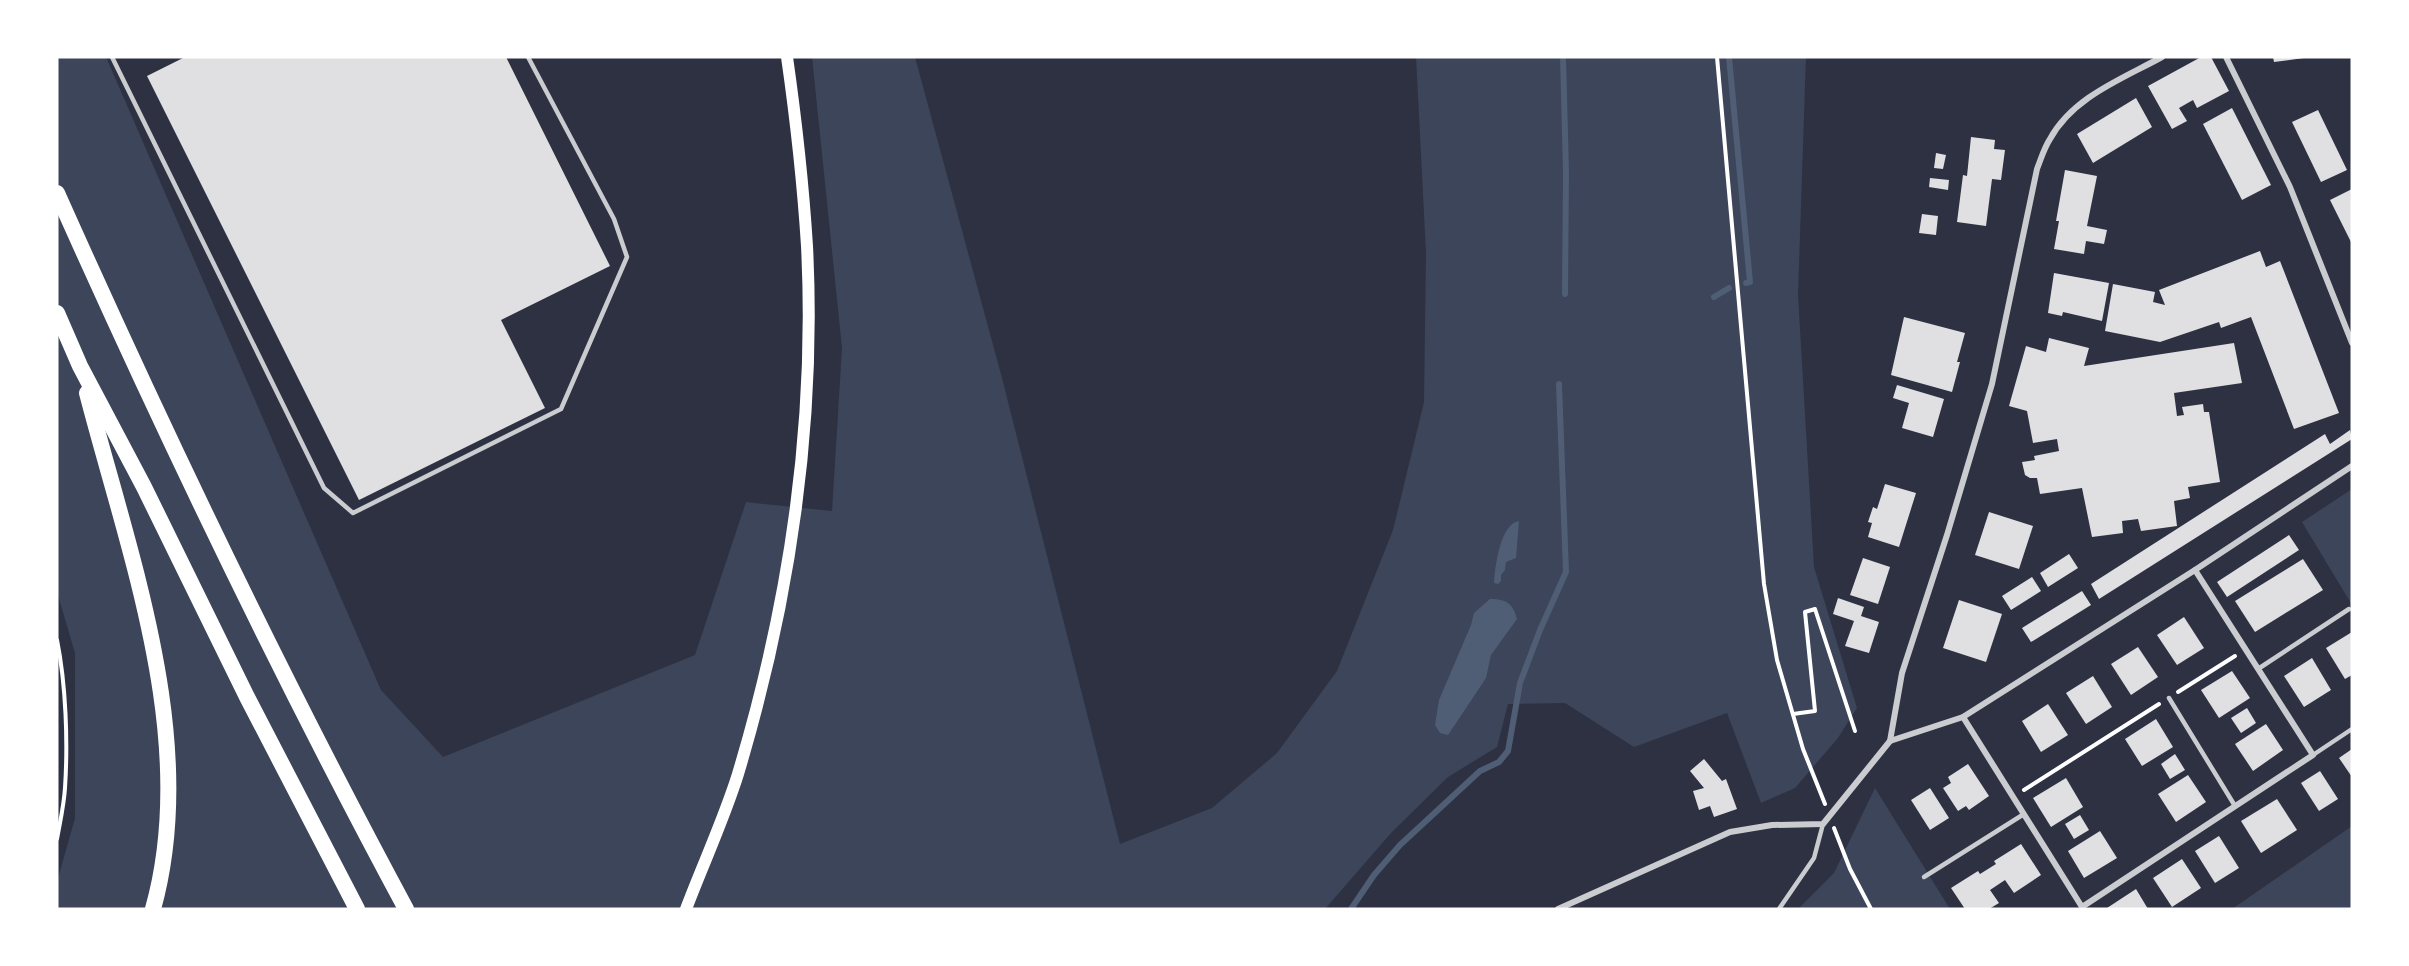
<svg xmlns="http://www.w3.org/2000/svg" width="2409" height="966" font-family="Merriweather,serif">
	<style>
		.green { fill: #3c4559 }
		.water { fill: #4f5d75 }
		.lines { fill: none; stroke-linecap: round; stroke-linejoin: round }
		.stream { stroke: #4f5d75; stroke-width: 6 }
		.building { fill: #e0e0e3 }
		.path { stroke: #fff; stroke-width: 4 }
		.service { stroke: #caccd0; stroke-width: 4.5 }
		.minor { stroke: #caccd0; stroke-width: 6 }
		.secondary { stroke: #fff; stroke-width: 12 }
		.trunk { stroke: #fff; stroke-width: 16 }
	</style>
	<rect width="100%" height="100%" fill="#2d3142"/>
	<!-- green -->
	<g class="green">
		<polygon points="57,57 106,57 381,690 443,757 695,655 746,502 832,511 842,348 812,57 915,57 1002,378 1120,844 1212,808 1277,753 1337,671 1393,530 1424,402 1426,253 1416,57 1806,57 1798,295 1814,567 1857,708 1838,738 1795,788 1761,803 1727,713 1634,747 1565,703 1508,704 1497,747 1448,777 1391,833 1325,909 57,909 57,882 75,818 75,653 57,592"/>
		<polygon points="2352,489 2352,605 2302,522"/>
		<polygon points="1875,788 1950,909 1798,909 1834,873"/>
		<polygon points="2352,826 2352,909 2232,909"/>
	</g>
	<!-- water -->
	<g class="water">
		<path d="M1519,521L1516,558L1506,562L1505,570L1501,575V581L1498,584L1494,583C1495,567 1500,524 1519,521Z"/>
		<path d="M1490,599C1506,599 1513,603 1517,619L1491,655L1486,678L1448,735L1440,733L1435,725L1439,700L1471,625L1474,613Z"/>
	</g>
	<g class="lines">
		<!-- stream -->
		<g class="stream">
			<polyline points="1563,57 1566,172 1565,294"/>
			<polyline points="1729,57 1750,282 1746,283"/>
			<polyline points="1714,297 1729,288"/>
			<polyline points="1351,909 1374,875 1400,845 1480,771 1499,762 1508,751 1520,683 1540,630 1566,572 1559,384"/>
		</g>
	</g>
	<!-- building -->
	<g class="building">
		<polygon points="185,57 506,57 610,266 501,320 545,408 359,500 147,76"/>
		<polygon points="2201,57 2211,57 2229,91 2197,108 2193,100 2179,108 2187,121 2172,129 2148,86"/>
		<polygon points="2273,57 2304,57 2304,58 2274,62"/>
		<polygon points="2136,98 2152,127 2093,163 2077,134"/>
		<polygon points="2232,108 2271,185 2242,200 2203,124"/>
		<polygon points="2318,110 2347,170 2321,182 2292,122"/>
		<polygon points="1971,137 1995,140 1994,149 2005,150 2001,180 1992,179 1986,226 1957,222 1963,175 1967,176"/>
		<polygon points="1936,153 1946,155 1943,169 1934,168"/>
		<polygon points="2065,170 2097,176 2087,226 2107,230 2104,244 2086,241 2084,254 2054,249 2059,221 2056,221"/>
		<polygon points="1930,178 1949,180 1948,190 1929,187"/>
		<polygon points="2352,189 2352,244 2330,200"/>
		<polygon points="1922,214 1938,216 1936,235 1919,233"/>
		<polygon points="2260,251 2266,267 2280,261 2339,413 2294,429 2251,317 2221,328 2219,322 2160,342 2105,331 2113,284 2155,292 2153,302 2165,305 2159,290"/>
		<polygon points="2054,273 2109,283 2102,321 2063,312 2062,316 2048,313"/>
		<polygon points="1904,317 1965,333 1957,362 1960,362 1952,392 1891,375"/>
		<polygon points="2049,338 2089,348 2084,366 2234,343 2242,383 2174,393 2177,416 2184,415 2182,407 2203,404 2204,412 2209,412 2220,482 2188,487 2190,498 2174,501 2177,526 2141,531 2138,519 2122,521 2123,533 2092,537 2082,488 2040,494 2037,478 2030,478 2025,475 2022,462 2035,460 2034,456 2059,451 2057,439 2033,443 2027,411 2009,406 2026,346 2046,352"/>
		<polygon points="1897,385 1944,399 1933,437 1902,428 1909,403 1893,398"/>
		<polygon points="2350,430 2352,439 2099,599 2091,584 2325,434 2330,444"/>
		<polygon points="1885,484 1916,493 1899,547 1868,537 1872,523 1868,522 1873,507 1877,509"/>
		<polygon points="1989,512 2033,526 2019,569 1975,555"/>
		<polygon points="2289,535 2299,550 2227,597 2217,582"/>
		<polygon points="2069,554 2078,568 2048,587 2040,573"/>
		<polygon points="1863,558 1890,567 1878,604 1850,595"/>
		<polygon points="2303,559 2323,590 2255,632 2235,601"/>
		<polygon points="2032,577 2041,591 2011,610 2002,596"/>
		<polygon points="2082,591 2091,605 2031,642 2022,628"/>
		<polygon points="1838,598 1864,607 1861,616 1879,622 1869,653 1845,646 1854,621 1833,614"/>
		<polygon points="1959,600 2002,614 1986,662 1943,648"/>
		<polygon points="2184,617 2204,648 2177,665 2157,635"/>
		<polygon points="2352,632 2352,675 2345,679 2326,648"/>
		<polygon points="2138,647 2158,677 2131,695 2111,664"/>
		<polygon points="2312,658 2331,690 2304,707 2284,676"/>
		<polygon points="2232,671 2250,698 2219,718 2201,690"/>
		<polygon points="2093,676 2112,707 2086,724 2066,693"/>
		<polygon points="2048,704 2068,735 2041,752 2022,721"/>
		<polygon points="2247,708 2256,723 2241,733 2231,718"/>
		<polygon points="2156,719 2173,747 2142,766 2125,739"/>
		<polygon points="2266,724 2283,750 2253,771 2235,744"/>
		<polygon points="2352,749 2352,777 2339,758"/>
		<polygon points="2175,754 2185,770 2170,779 2161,764"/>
		<polygon points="1704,759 1722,781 1726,779 1737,809 1714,817 1710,806 1699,810 1693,791 1704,788 1690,771"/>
		<polygon points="1968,764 1989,796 1969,810 1966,806 1958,811 1943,788 1951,783 1948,777"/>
		<polygon points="2320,771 2338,799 2319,811 2301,783"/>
		<polygon points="2188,775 2206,802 2176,822 2158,794"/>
		<polygon points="2066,778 2083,807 2051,827 2033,798"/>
		<polygon points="1930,788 1949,818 1930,830 1911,800"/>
		<polygon points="2277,799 2297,830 2261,853 2241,821"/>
		<polygon points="2080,815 2089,830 2074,839 2065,824"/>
		<polygon points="2100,831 2117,858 2084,878 2068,851"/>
		<polygon points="2219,836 2239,868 2215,883 2195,851"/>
		<polygon points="2021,844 2041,875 2014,893 2005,880 1990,890 1999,903 1989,909 1965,909 1951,888 1978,871 1980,874 1996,864 1994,861"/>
		<polygon points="2182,859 2201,888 2172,907 2153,878"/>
		<polygon points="2136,889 2148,909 2108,909 2107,908"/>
	</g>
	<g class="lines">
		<!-- path -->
		<g class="path">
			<polyline points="1717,57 1764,584 1777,660 1803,749 1825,804"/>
			<path d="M57,640C66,685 68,742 65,788C64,805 60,822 57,839"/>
			<polyline points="2178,692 2235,656"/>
			<polyline points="1793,714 1815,711 1805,612 1815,609 1855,731"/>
			<polyline points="2024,790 2159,704"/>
			<polyline points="1834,828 1850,869 1871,909"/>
		</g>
		<!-- service -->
		<g class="service">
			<polyline points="112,57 324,488 353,513 561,409 627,257 614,219 528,57"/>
			<polyline points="2258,669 2349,609"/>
			<polyline points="2169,698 2235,806"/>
			<polyline points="2313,755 2352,729"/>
			<polyline points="1924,877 2024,814"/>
			<polyline points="1779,909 1814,858 1823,824"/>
		</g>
		<!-- minor -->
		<g class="minor">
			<polyline points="2226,57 2290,187 2352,343"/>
			<polyline points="1963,717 2082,907 2313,755 2195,570"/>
			<path d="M1890,741L1902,673L1947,535L1992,384L2037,169C2041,159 2044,148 2050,139C2073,97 2122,79 2162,57"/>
			<polyline points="1558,909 1730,832 1772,825 1823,824 1890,741 1963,717 2195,570 2352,466"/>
		</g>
		<!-- secondary -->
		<path class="secondary" d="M686,909C703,864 724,819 738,774C789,604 816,424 807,246C803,183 796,120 787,57"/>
		<!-- trunk -->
		<g class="trunk">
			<path d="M57,193C165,435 280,675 406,909"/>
			<polyline points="57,313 80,366 144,487 247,697 357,909"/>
			<path d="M87,393C129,555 200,741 153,909"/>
		</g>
	</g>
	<!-- border -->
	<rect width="2409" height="966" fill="none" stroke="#ffffff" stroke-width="117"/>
</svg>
